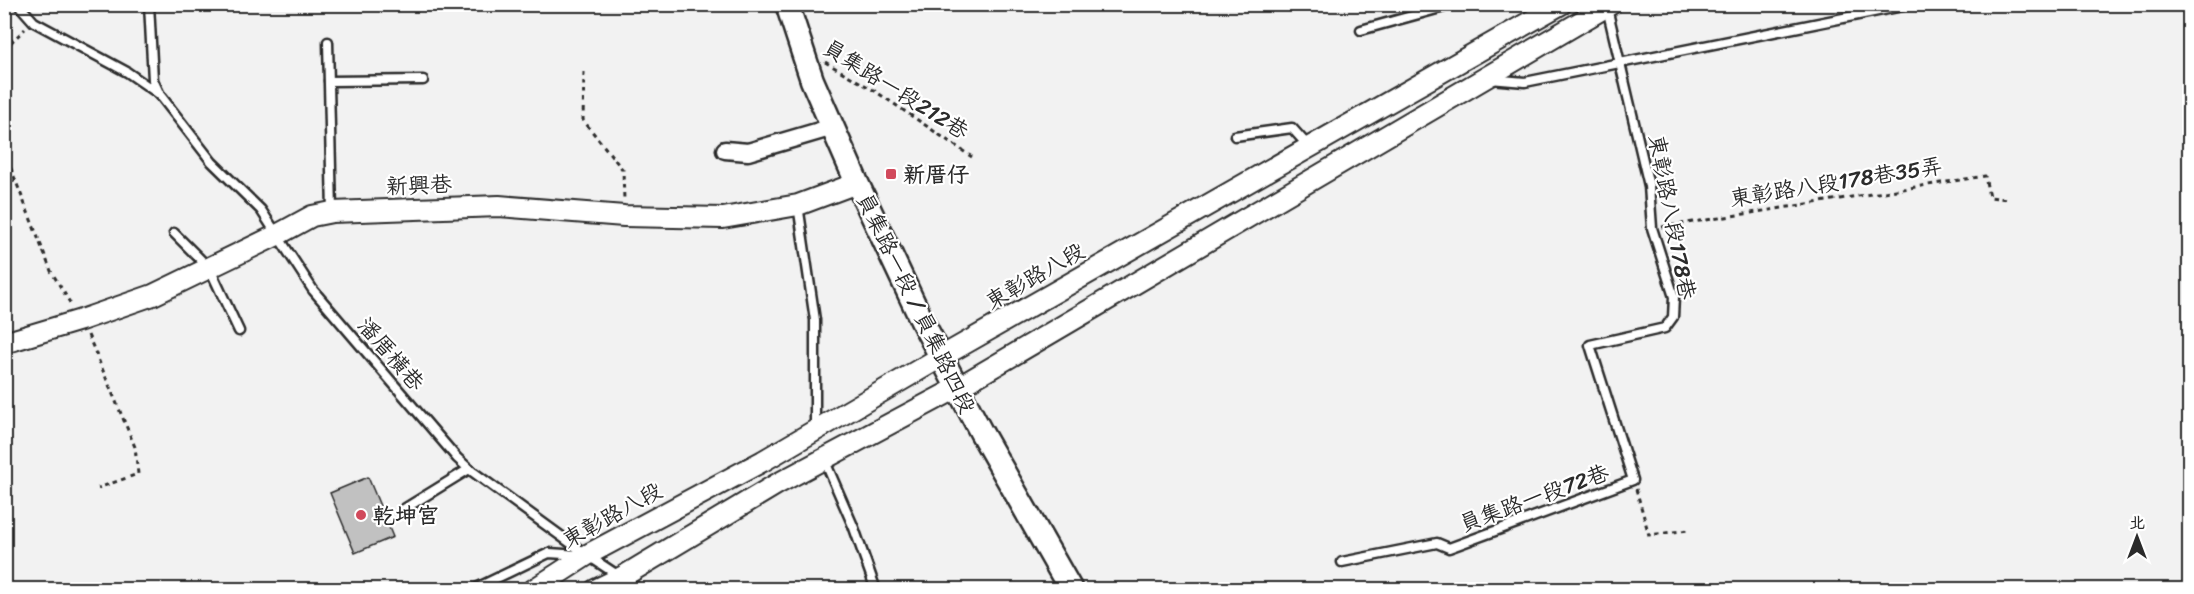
<svg xmlns="http://www.w3.org/2000/svg" width="2194" height="594" font-family="Sriracha,'LXGW WenKai TC',sans-serif">
	<style>
		.building { fill: #c1c1c1; stroke: #2b2b2b; stroke-width: 1.5 }
		.lines { fill: none; stroke-linecap: round; stroke-linejoin: round }
		.service-casing { stroke: #2b2b2b; stroke-width: 13 }
		.minor-casing { stroke: #2b2b2b; stroke-width: 21 }
		.tertiary-casing { stroke: #2b2b2b; stroke-width: 24 }
		.secondary-casing { stroke: #2b2b2b; stroke-width: 27 }
		.path { stroke: #2b2b2b; stroke-width: 3; stroke-dasharray: 4.5 4.5; stroke-linecap: butt }
		.service { stroke: #fff; stroke-width: 8 }
		.minor { stroke: #fff; stroke-width: 16 }
		.tertiary { stroke: #fff; stroke-width: 20 }
		.secondary { stroke: #fff; stroke-width: 22 }
		.poi-dot { fill: #d1495b; stroke: #fff; stroke-width: 2 }
		.labels { text-anchor: middle; dominant-baseline: central; stroke-width: 4.5; stroke-linejoin: round; paint-order: stroke }
		.street-label { font-size: 22px; fill: #2b2b2b; stroke: #fff }
		.poi-label { font-size: 22px; font-weight: bold; fill: #2b2b2b; stroke: #fff; text-anchor: start }
	</style>
	<rect width="100%" height="100%" fill="#f2f2f2"/>
	<filter id="ink" filterUnits="userSpaceOnUse"><feTurbulence type="fractalNoise" baseFrequency=".0167" numOctaves="2"/><feDisplacementMap in="SourceGraphic" scale="12" xChannelSelector="R" yChannelSelector="G"/><feConvolveMatrix kernelMatrix="1 2 1 2 8 2 1 2 1" color-interpolation-filters="sRGB"/></filter>
	<g filter="url(#ink)">
		<!-- building -->
		<polygon class="building" points="368,477 393,537 355,553 330,493"/>
		<g class="lines">
			<defs>
				<g id="service">
					<polyline points="18,4 34,22 127,72 159,94"/>
					<polyline points="149,4 153,80 160,95 212,162 261,210 313,290 457,458 469,469 587,555 640,590"/>
					<polyline points="1361,30 1455,4"/>
					<polyline points="328,42 332,212"/>
					<polyline points="1490,79 1525,82 1913,4"/>
					<polyline points="329,81 423,80"/>
					<polyline points="1235,136 1292,128 1309,147"/>
					<polyline points="798,205 815,320 815,428"/>
					<polyline points="174,233 210,269 239,331"/>
					<polyline points="824,459 854,528 876,590"/>
					<polyline points="404,509 469,469"/>
					<polyline points="1342,562 1437,543 1449,548 1633,480 1590,345 1665,328 1673,317 1674,297 1652,228 1649,186 1607,8"/>
					<polyline points="472,590 549,553 580,555"/>
				</g>
				<polyline id="minor" points="725,150 748,152 833,127"/>
				<g id="tertiary">
					<polyline points="4,343 81,320 153,295 277,235 312,216 332,212 499,206 624,216 723,218 798,205 857,183"/>
					<polyline points="533,590 587,555 763,461 941,357 1561,4"/>
					<polyline points="595,590 622,577 777,484 957,388 1611,4"/>
				</g>
				<polyline id="secondary" points="787,4 812,80 857,183 922,321 981,432 1071,590"/>
			</defs>
			<!-- service casing -->
			<use href="#service" class="service-casing"/>
			<!-- minor casing -->
			<use href="#minor" class="minor-casing"/>
			<!-- tertiary casing -->
			<use href="#tertiary" class="tertiary-casing"/>
			<!-- secondary casing -->
			<use href="#secondary" class="secondary-casing"/>
			<!-- path -->
			<g class="path">
				<polyline points="4,49 25,29"/>
				<polyline points="825,62 875,91 972,157"/>
				<polyline points="584,72 583,120 623,170 624,200"/>
				<polyline points="4,151 51,271 72,306"/>
				<polyline points="4,180 15,181"/>
				<polyline points="1662,227 1985,176 1989,197 2007,199"/>
				<polyline points="88,335 135,447 138,474 98,488"/>
				<polyline points="1636,489 1649,535 1689,530"/>
			</g>
			<!-- service -->
			<use href="#service" class="service"/>
			<!-- minor -->
			<use href="#minor" class="minor"/>
			<!-- tertiary -->
			<use href="#tertiary" class="tertiary"/>
			<!-- secondary -->
			<use href="#secondary" class="secondary"/>
		</g>
	</g>
	<!-- markers -->
	<g class="poi-dot">
		<rect x="885" y="168" width="12" height="12" rx="3"/>
		<circle cx="361" cy="515" r="6"/>
	</g>
	<g class="labels">
		<!-- street labels -->
		<g class="street-label">
			<text transform="translate(896 89) rotate(32)">員集路一段212巷</text>
			<text transform="translate(1836 182) rotate(-9)">東彰路八段178巷35弄</text>
			<text transform="translate(419 185) rotate(-2)">新興巷</text>
			<text transform="translate(1672 217) rotate(79)">東彰路八段178巷</text>
			<text transform="translate(1035 276) rotate(-30)">東彰路八段</text>
			<text transform="translate(916 303) rotate(64)">員集路一段 / 員集路四段</text>
			<text transform="translate(391 354) rotate(49)">潘厝橫巷</text>
			<text transform="translate(1534 498) rotate(-20)">員集路一段72巷</text>
			<text transform="translate(612 515) rotate(-29)">東彰路八段</text>
		</g>
		<!-- poi labels -->
		<g class="poi-label">
			<text x="903" y="174">新厝仔</text>
			<text x="373" y="515">乾坤宮</text>
		</g>
	</g>
	<!-- margin -->
	<rect width="2194" height="594" fill="none" stroke="#fff" stroke-width="24"/>
	<rect x="12" y="12" width="2170" height="570" fill="none" stroke="#2b2b2b" stroke-width="2" filter="url(#ink)"/>
	<!-- north arrow -->
	<g transform="translate(2137 537)" stroke="#ffffff" stroke-width="4.5" paint-order="stroke">
	<path d="M0-4.5L10 22L0 15L-10 22Z" fill="#2b2b2b"/>
	<text y="-9" font-size="16" font-weight="bold" text-anchor="middle" fill="#2b2b2b">北</text>
	</g>
</svg>
